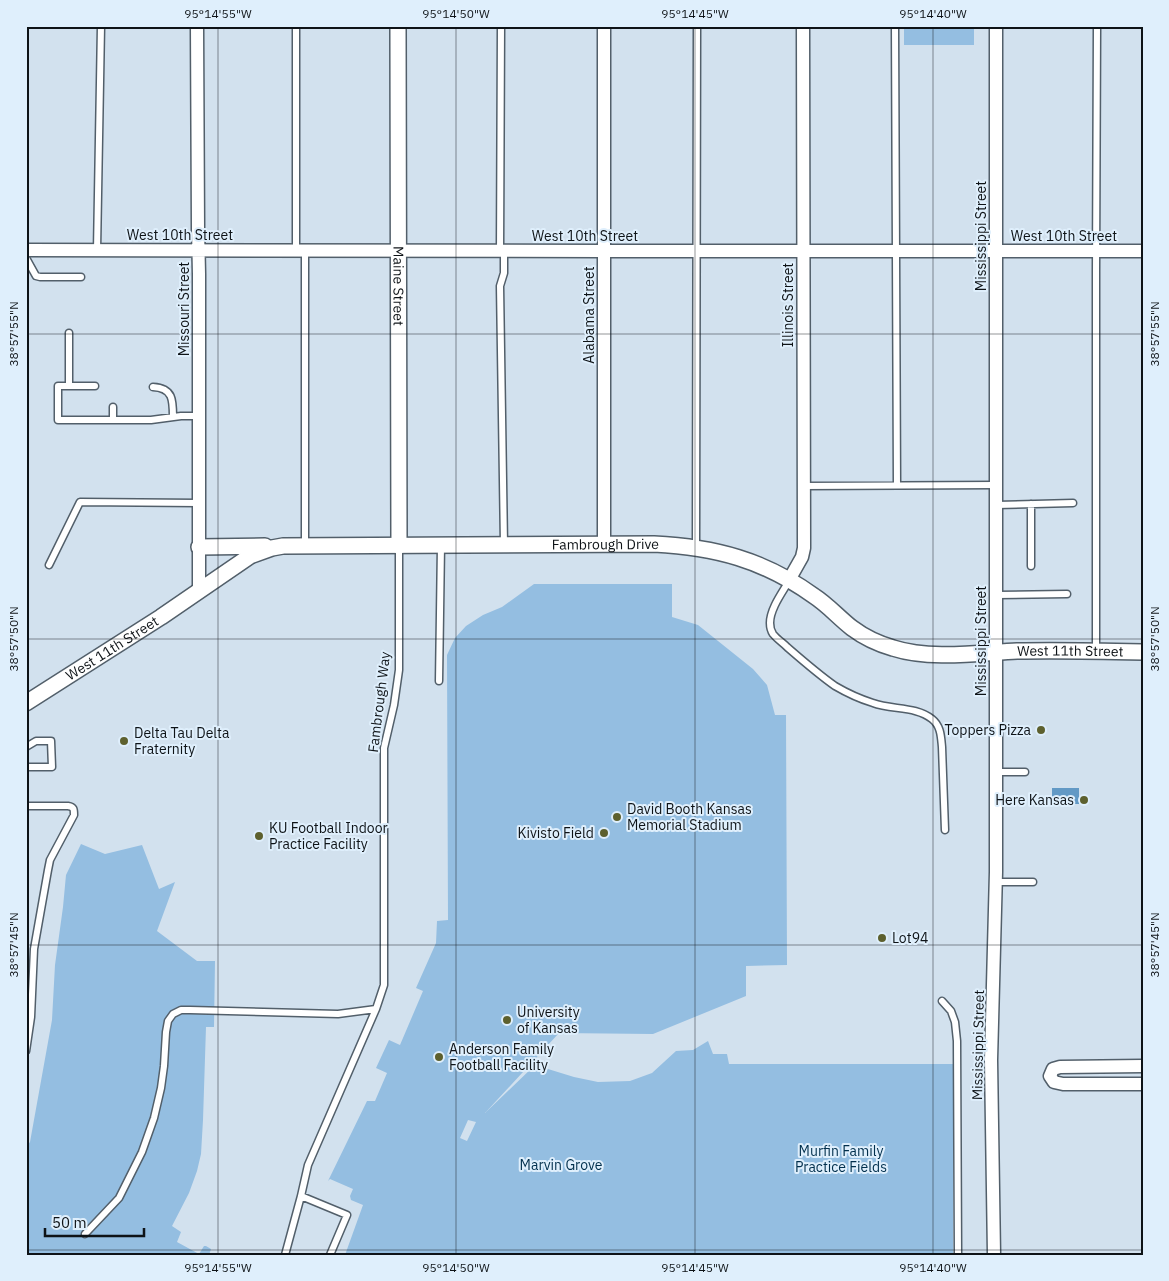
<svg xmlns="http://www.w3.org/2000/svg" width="1169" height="1281" font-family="'IBM Plex Sans',sans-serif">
<rect width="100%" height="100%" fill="#d2e1ee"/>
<!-- green -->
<path fill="#94bee1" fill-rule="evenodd" d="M 904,26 L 974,26 L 974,45 L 904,45 Z
M 534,584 L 672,584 L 672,617 L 698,625 L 753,669 L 767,685 L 775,715 L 786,715 L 787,965 L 746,966 L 746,996 L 653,1034 L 559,1033 L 485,1113 L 535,1065 L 574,1077 L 598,1082 L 630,1081 L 652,1073 L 676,1051 L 693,1050 L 708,1041 L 713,1054 L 727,1054 L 729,1064 L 953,1064 L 953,1255 L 345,1255 L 363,1205 L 351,1200 L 350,1196 L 353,1189 L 330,1179 L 328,1181 L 367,1101 L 375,1101 L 387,1073 L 376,1068 L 389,1040 L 400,1045 L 423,991 L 416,988 L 436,943 L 437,921 L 448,920 L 447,655 L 455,638 L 466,626 L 483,615 L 502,607 ZM 468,1120 L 476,1122 L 467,1141 L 460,1138 Z
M 81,844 L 105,854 L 142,845 L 159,889 L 175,882 L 157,931 L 197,961 L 215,961 L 214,1027 L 206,1027 L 203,1120 L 201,1154 L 197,1171 L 189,1193 L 172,1226 L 181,1232 L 177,1242 L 199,1254 L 204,1246 L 206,1246 L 211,1249 L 209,1255 L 26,1255 L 26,1147 L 30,1142 L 52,1020 L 55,965 L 63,907 L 66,875 Z"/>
<!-- water -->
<path fill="#6299c5" d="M 1052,788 L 1079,788 L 1079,804 L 1052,804 Z"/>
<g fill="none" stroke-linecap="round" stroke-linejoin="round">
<defs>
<path id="service" d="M 296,26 L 296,251
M 895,26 L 897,485
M 97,250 L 101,26
M 305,251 L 305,546
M 500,251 L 501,26
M 504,251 L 504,273 L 500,286 L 504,545
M 26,258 L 36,276 L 40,277 L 81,277
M 69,386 L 69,333
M 95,386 L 58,386 L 58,420 L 151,420 L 181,416 L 199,416
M 153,387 C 173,388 173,400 173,417
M 113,420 L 113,407
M 803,486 L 996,485
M 1031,504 L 1031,566
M 996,505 L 1073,503
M 696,547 L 697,26
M 49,565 L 80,502 L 199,503
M 789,581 C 782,593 770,609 770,623 C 770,626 771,631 773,634 C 777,639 783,643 787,647 C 802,660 818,674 835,686 C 847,693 860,699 873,703 C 892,710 916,706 932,719 C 941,726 941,737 942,747 L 945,830
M 996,595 L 1067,594
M 1096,650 L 1096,272 L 1097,26
M 439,681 L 441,545
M 26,747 L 36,741 L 51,741 L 52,767 L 26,767
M 996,772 L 1025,772
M 26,806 L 68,806 C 74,807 74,809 74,815 L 50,860 L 48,870 L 34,949 L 31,1017 L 26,1051
M 996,882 L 1033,882
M 942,1001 L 951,1011 L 955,1022 L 957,1041 L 958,1255
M 301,1196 L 347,1215 L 330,1255
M 85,1234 L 119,1198 L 142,1152 L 154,1118 L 161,1088 L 164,1066 L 166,1032 L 168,1021 L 173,1014 L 181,1010 L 190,1010 L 338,1014 L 376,1009
M 285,1255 L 301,1196 L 308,1165 L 376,1009 L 384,985 L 384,748 L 394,705 L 399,670 L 399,547"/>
<path id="minor" d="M 197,26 L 198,229 L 199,274 L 199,592
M 26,250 L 604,251 L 1143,251
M 604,544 L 604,26
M 789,580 L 802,557 L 804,548 L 803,26
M 1143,1066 L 1060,1067 L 1053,1069 L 1050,1076 L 1054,1082 L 1063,1084 L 1143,1084
M 994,1255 L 991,1060 L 996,872 L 996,26"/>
<g id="tertiary">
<path id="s1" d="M 398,26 L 399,546"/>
<path d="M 199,547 L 265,546"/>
<path id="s2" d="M 26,703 L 161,617 L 250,556 L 272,548 L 283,546 L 654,544 C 715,547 764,560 814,596 C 828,605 839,618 852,628 C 864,637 879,644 893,648 C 930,660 978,653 1017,651 C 1059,650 1101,651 1143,652"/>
</g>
</defs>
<!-- service casing -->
<use href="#service" stroke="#525f6a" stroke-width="9"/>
<!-- minor casing -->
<use href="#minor" stroke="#525f6a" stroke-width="15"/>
<!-- tertiary casing -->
<use href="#tertiary" stroke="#525f6a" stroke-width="18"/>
<!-- service -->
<use href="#service" stroke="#fff" stroke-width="6"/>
<!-- minor -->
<use href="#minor" stroke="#fff" stroke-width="12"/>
<!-- tertiary -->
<use href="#tertiary" stroke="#fff" stroke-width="15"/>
</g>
<!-- ticks -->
<path fill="none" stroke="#0e1317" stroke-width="1" stroke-opacity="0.45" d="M 218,26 L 218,1255M 456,26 L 456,1255M 695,26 L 695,1255M 933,26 L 933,1255M 26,28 L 1143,28M 26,334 L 1143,334M 26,639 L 1143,639M 26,945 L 1143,945M 26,1250 L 1143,1250"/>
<!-- markers -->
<g fill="#5d602e" stroke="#dfeffc" stroke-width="2">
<circle cx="1041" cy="730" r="5"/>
<circle cx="124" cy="741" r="5"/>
<circle cx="1084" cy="800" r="5"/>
<circle cx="617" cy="817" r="5"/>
<circle cx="604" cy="833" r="5"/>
<circle cx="259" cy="836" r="5"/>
<circle cx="882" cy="938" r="5"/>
<circle cx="507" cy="1020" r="5"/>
<circle cx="439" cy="1057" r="5"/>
</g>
<g text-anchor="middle" stroke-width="4" stroke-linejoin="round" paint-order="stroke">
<!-- street labels -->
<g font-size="14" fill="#0e1317" stroke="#dfeffc">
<text x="180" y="240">West 10th Street</text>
<text x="585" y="241">West 10th Street</text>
<text transform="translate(981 236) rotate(-90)" y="5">Mississippi Street</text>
<text x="1064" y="241">West 10th Street</text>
<text dy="5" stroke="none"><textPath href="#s1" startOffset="260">Maine Street</textPath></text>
<text transform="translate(788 305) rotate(-90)" y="5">Illinois Street</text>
<text transform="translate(184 309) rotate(-90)" y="5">Missouri Street</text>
<text transform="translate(589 315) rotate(-90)" y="5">Alabama Street</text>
<text dy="5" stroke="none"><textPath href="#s2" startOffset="625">Fambrough Drive</textPath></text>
<text transform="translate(981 641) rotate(-90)" y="5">Mississippi Street</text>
<text dy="5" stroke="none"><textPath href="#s2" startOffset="102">West 11th Street</textPath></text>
<text dy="5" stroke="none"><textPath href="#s2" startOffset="1118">West 11th Street</textPath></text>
<text transform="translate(379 702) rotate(-83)" y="5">Fambrough Way</text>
<text transform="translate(978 1045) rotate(-89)" y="5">Mississippi Street</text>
</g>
<!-- poi labels -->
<g font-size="14" fill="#0e1317" stroke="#dfeffc" text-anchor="start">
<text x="1031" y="735" text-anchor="end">Toppers Pizza</text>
<text x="134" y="738">Delta Tau Delta<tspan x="134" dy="16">Fraternity</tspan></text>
<text x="1074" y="805" text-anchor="end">Here Kansas</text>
<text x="627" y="814">David Booth Kansas<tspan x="627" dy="16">Memorial Stadium</tspan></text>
<text x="269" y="833">KU Football Indoor<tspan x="269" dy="16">Practice Facility</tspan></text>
<text x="594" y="838" text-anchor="end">Kivisto Field</text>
<text x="892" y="943">Lot94</text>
<text x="517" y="1017">University<tspan x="517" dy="16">of Kansas</tspan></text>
<text x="449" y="1054">Anderson Family<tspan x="449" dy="16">Football Facility</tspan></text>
</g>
<!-- park labels -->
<g font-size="14" fill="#012f4c" stroke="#dfeffc">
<text x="841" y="1156">Murfin Family<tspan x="841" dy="16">Practice Fields</tspan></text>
<text x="561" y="1170">Marvin Grove</text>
</g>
</g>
<!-- border -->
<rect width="1169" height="1281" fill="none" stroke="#dfeffc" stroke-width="55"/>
<!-- scale -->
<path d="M45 1228v8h99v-8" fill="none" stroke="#0e1317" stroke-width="2.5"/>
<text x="52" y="1228" font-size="15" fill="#0e1317" stroke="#dfeffc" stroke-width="4" paint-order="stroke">50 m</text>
<rect x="28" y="28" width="1114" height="1226" fill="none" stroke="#0e1317" stroke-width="2"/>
<g font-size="12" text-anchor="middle" fill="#0e1317">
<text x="218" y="18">95°14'55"W</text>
<text x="456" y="18">95°14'50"W</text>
<text x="695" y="18">95°14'45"W</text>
<text x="933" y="18">95°14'40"W</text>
<text transform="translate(14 334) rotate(-90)" y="4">38°57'55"N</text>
<text transform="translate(1155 334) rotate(-90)" y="4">38°57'55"N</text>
<text transform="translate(14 639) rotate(-90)" y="4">38°57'50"N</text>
<text transform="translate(1155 639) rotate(-90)" y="4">38°57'50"N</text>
<text transform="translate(14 945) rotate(-90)" y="4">38°57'45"N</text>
<text transform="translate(1155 945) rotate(-90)" y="4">38°57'45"N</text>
<text x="218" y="1272">95°14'55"W</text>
<text x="456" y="1272">95°14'50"W</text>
<text x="695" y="1272">95°14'45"W</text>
<text x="933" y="1272">95°14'40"W</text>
</g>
</svg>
